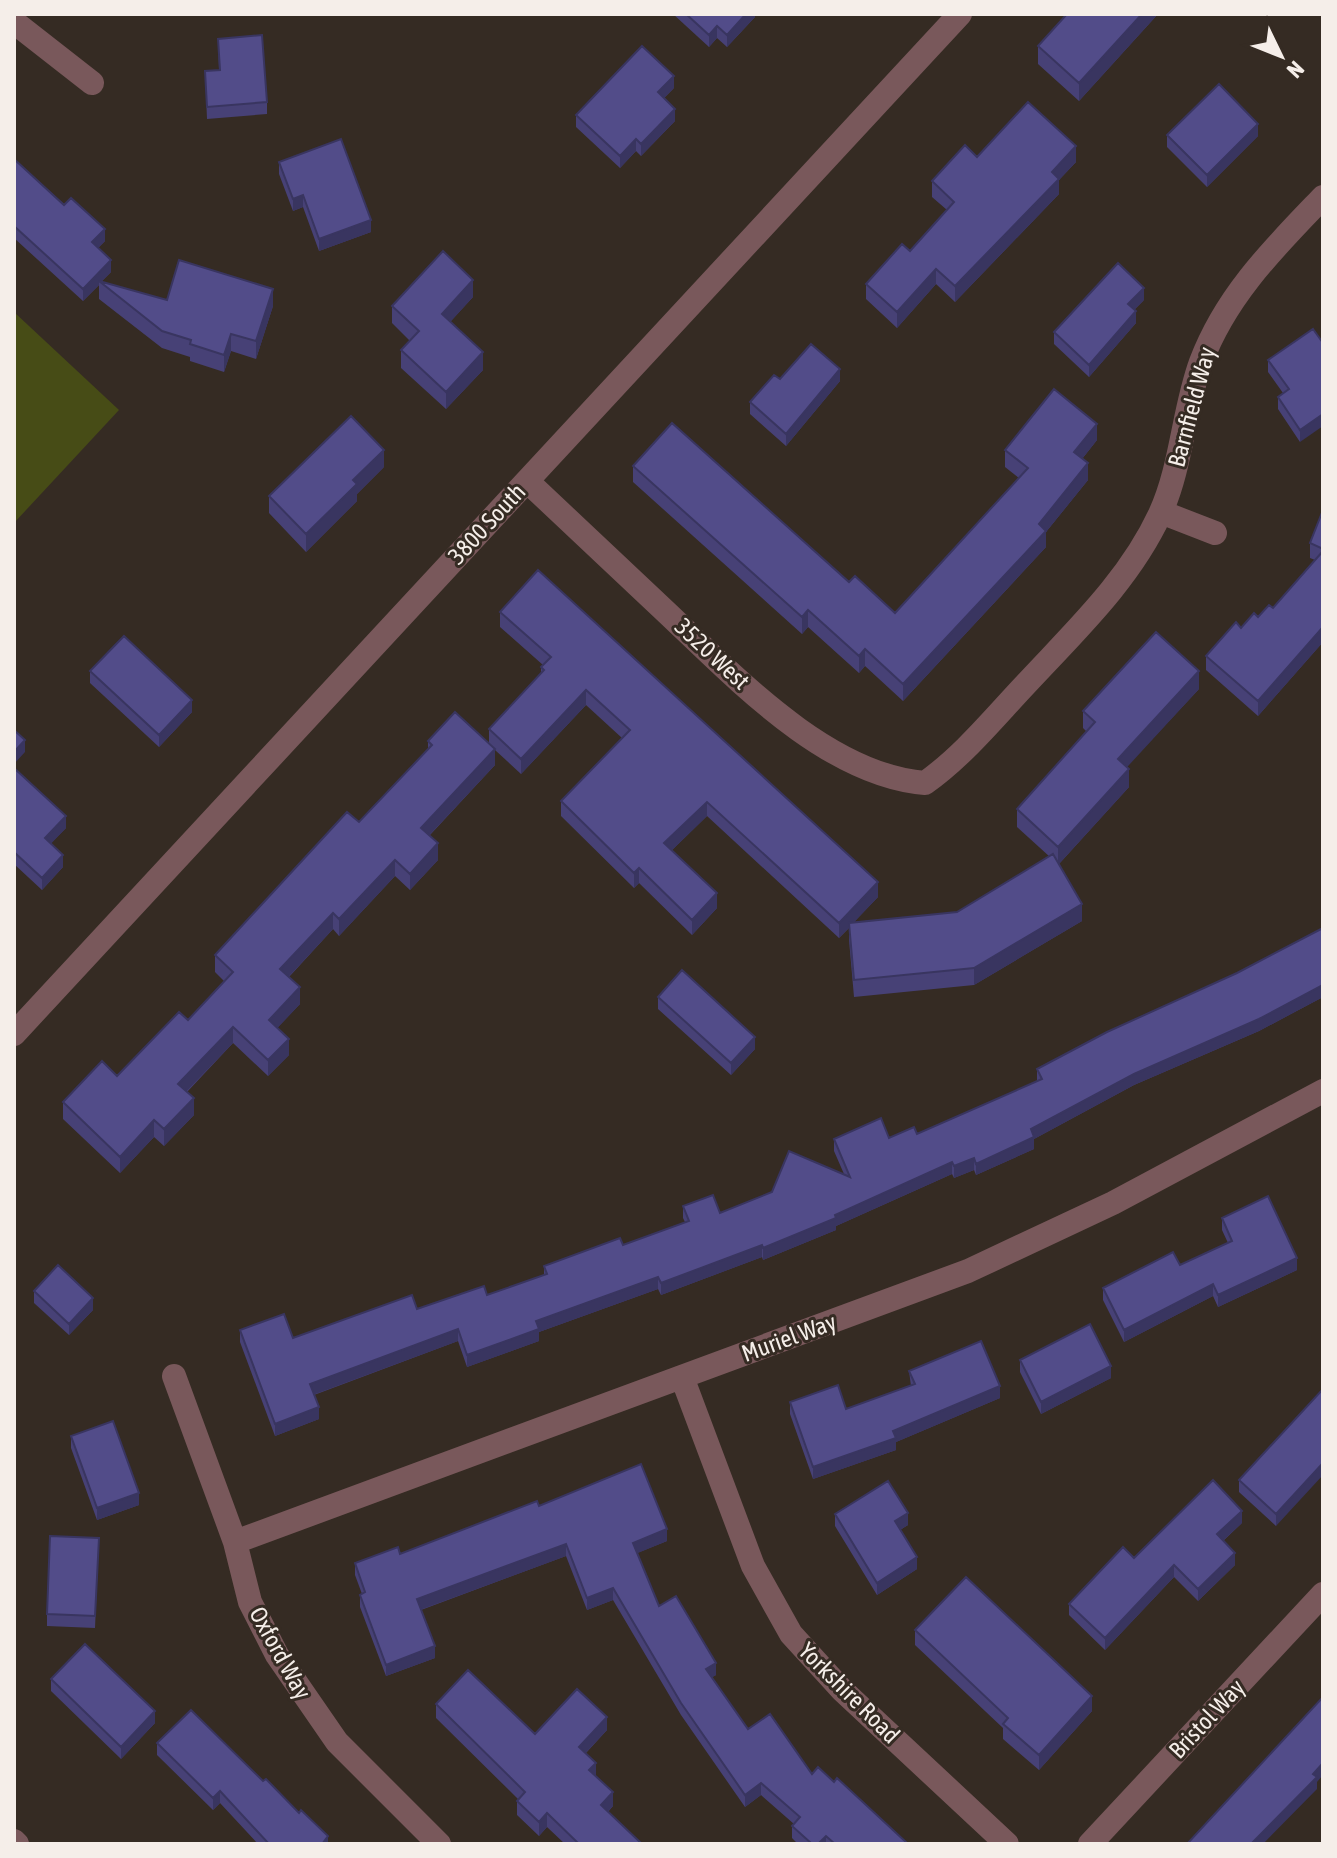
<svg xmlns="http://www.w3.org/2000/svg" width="1337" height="1858" font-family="'Asap Condensed',sans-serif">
<rect width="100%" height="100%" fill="#352b23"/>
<!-- green -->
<path fill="#474c16" d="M 14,312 L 119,410 L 14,523 Z"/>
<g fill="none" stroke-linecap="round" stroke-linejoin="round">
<!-- street -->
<path stroke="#79585b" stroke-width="24" d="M 14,22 L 92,83
M 527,481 C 573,524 619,568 665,611 C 734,676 826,775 925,783 C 963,756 993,719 1025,685 C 1074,632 1129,581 1160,514 C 1182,466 1183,411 1201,362 C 1226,295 1275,247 1323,197
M 1161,512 L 1215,533
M 14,1034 L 960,14
M 174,1376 L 235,1542 L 250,1602 L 277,1655 L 337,1742 L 439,1844
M 682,1377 L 753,1566 L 791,1634 L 842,1690 L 1007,1844
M 235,1542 L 968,1271 L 1113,1203 L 1323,1091
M 14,1841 L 17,1844
M 1090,1844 L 1323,1594"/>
</g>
<!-- wall -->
<path fill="#474176" d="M 673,14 L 755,14 L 755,17 L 727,47 L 717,38 L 709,47 Z
M 1067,14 L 1158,14 L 1079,101 L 1038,64 L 1038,46 Z
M 218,39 L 267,102 L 267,114 L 207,119 L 205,71 L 219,70 Z
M 674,88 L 664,98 L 675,121 L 641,156 L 636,151 L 620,168 L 576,127 L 576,115 Z
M 1167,135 L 1258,136 L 1207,187 L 1167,147 Z
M 977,157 L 1076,162 L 1059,180 L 1059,194 L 955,302 L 936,284 L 897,328 L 866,299 L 866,284 L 910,251 L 947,210 L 932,197 L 932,181 Z
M 14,159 L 105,241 L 98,248 L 111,272 L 101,282 L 167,300 L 273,306 L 256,359 L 231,351 L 224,372 L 190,361 L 190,357 L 162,348 L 99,299 L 99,285 L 83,301 L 14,238 Z
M 279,162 L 371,232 L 319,251 L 303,207 L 293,211 L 279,174 Z
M 473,297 L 450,322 L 483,370 L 446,409 L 401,368 L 401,350 L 410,341 L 392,323 L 392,306 Z
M 1144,300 L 1134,310 L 1136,323 L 1089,377 L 1054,344 L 1054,332 Z
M 1313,329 L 1300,442 L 1278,409 L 1278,397 L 1283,393 L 1268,372 L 1268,360 Z
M 780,379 L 840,381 L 786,446 L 750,414 L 750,402 Z
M 1097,440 L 1082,459 L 1088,480 L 1046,532 L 1046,547 L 903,701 L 865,666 L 859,673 L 808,627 L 802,634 L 633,482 L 633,466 L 849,582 L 895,613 L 1019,478 L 1005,467 L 1005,450 Z
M 384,467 L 357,494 L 357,501 L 306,552 L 269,513 L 269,496 Z
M 1323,510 L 1323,642 L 1258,716 L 1206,670 L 1206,656 L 1241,628 L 1273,608 L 1315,560 L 1310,558 L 1310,543 Z
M 500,612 L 878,897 L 854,922 L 957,912 L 1050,857 L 1017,827 L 1017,809 L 1087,732 L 1083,728 L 1083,711 L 1199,689 L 1126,767 L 1129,787 L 1059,864 L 1082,921 L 974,985 L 854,997 L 849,940 L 849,928 L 839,938 L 707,816 L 672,850 L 717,908 L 692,935 L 639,883 L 634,888 L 561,816 L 561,801 L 622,738 L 586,705 L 521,774 L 495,750 L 495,765 L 430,835 L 438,860 L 410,890 L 395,876 L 339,936 L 333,929 L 289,977 L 300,1004 L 277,1028 L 289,1055 L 268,1076 L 233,1043 L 187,1092 L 194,1115 L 164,1146 L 154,1137 L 120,1173 L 63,1119 L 63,1102 L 117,1076 L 188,1020 L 224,981 L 215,972 L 215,955 L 359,822 L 428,749 L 428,741 L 489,743 L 489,729 L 541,673 L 541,667 L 543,665 L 500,627 Z
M 90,671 L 192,712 L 159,747 L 90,683 Z
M 14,768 L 66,828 L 51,843 L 63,867 L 42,890 L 14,864 Z
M 1323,928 L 1323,997 L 1259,1031 L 1134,1085 L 1034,1139 L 1034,1149 L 976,1175 L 974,1170 L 954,1178 L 952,1174 L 836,1226 L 836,1230 L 763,1260 L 762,1257 L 661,1295 L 658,1289 L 539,1332 L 539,1341 L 467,1367 L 458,1341 L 314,1395 L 319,1419 L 275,1436 L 240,1342 L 240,1330 L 293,1338 L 417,1309 L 487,1295 L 544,1275 L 544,1266 L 623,1245 L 685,1222 L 683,1218 L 683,1206 L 720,1213 L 844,1174 L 834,1151 L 834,1139 L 889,1138 L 917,1134 L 1037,1082 L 1037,1069 L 1237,973 Z
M 658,997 L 755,1049 L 731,1075 L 658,1009 Z
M 1222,1218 L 1297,1270 L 1218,1307 L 1213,1296 L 1124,1342 L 1103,1300 L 1103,1288 L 1180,1265 L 1228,1243 L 1222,1230 Z
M 34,1291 L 93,1310 L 69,1335 L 34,1303 Z
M 1020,1360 L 1111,1378 L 1041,1414 L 1020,1372 Z
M 909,1371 L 1000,1398 L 896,1442 L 896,1450 L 813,1479 L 790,1414 L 790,1402 L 846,1409 L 911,1386 Z
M 1323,1389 L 1276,1526 L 1239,1492 L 1239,1480 Z
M 71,1436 L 139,1505 L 97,1520 L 71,1448 Z
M 539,1506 L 667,1541 L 637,1553 L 659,1606 L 716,1675 L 712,1677 L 748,1729 L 908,1844 L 798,1844 L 792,1838 L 792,1826 L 794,1824 L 761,1795 L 745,1807 L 681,1715 L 613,1600 L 587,1610 L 566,1556 L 421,1610 L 435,1658 L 386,1676 L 360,1607 L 360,1595 L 362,1594 L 355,1575 L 355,1563 L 400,1554 Z
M 835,1514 L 908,1525 L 900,1530 L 917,1569 L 877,1595 L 835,1526 Z
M 1242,1523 L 1223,1541 L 1235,1565 L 1198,1601 L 1174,1577 L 1105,1650 L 1069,1615 L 1069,1604 L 1134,1558 Z
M 99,1538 L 95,1628 L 47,1626 L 47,1614 Z
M 915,1630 L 1092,1711 L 1039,1770 L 1003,1739 L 1003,1728 L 915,1645 Z
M 51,1679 L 155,1723 L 121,1759 L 51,1691 Z
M 436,1704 L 535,1734 L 607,1730 L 586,1753 L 596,1776 L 613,1806 L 608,1812 L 642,1844 L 565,1844 L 547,1827 L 539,1836 L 517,1815 L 517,1801 L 518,1799 L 436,1718 Z
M 157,1743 L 328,1844 L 258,1844 L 220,1803 L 213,1810 L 157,1755 Z"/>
<!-- shaded-wall -->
<path fill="#393560" d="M 746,14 L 755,14 L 755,17 L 727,47 L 727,35 Z
M 1142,14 L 1158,14 L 1079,101 L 1079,83 Z
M 717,26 L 717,38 L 709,47 L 709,35 Z
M 674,76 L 674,88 L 658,104 L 658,92 Z
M 675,109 L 675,121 L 641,156 L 641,144 Z
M 1258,124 L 1258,136 L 1207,187 L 1207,175 Z
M 636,139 L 636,151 L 620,168 L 620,156 Z
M 1076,146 L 1076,162 L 1059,180 L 1059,194 L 955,302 L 955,286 L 1052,172 Z
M 303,195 L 303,207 L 293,211 L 293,199 Z
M 371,220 L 371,232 L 319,251 L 319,239 Z
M 105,229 L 105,241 L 92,254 L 92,242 Z
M 111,260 L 111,272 L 100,283 L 99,281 L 99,285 L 83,301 L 83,289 Z
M 936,269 L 936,284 L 897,328 L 897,312 Z
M 473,280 L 473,297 L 442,331 L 442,314 Z
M 1144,288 L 1144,300 L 1128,316 L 1128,304 Z
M 273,289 L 273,306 L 256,359 L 256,341 Z
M 1136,311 L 1136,323 L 1089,377 L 1089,365 Z
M 231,334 L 231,351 L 224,372 L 224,355 Z
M 483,352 L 483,370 L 446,409 L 446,392 Z
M 840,369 L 840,381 L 786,446 L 786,434 Z
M 1323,414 L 1323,426 L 1300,442 L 1300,430 Z
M 1097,424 L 1097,440 L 1074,469 L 1074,452 Z
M 384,450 L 384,467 L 357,494 L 357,501 L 306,552 L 306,534 L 353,480 Z
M 1088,463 L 1088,480 L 1046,532 L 1046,547 L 903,701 L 903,684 L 1039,524 Z
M 808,610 L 808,627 L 802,634 L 802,617 Z
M 1323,627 L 1323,642 L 1258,716 L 1258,701 Z
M 865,649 L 865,666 L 859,673 L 859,656 Z
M 1199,671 L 1199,689 L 1118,777 L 1118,759 Z
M 586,690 L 586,705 L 521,774 L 521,759 Z
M 192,700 L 192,712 L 159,747 L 159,735 Z
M 25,740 L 25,752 L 14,764 L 14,752 Z
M 495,749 L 495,765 L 421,844 L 421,828 Z
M 1129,769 L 1129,787 L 1058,865 L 1058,847 Z
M 707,802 L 707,816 L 664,858 L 664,843 Z
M 66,816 L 66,828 L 45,850 L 45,838 Z
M 438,843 L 438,860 L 410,890 L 410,874 Z
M 63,855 L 63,867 L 42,890 L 42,878 Z
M 395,860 L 395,876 L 339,936 L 339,919 Z
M 639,868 L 639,883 L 634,888 L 634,873 Z
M 878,882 L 878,897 L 839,938 L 839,923 Z
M 717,893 L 717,908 L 692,935 L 692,920 Z
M 1082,904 L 1082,921 L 974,985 L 974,968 Z
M 333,913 L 333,929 L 280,986 L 280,969 Z
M 1323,985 L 1323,997 L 1259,1031 L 1134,1085 L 1034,1139 L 1034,1149 L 976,1175 L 976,1164 L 1031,1129 L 1134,1074 Z
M 300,987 L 300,1004 L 269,1037 L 269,1020 Z
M 233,1027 L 233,1043 L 178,1100 L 178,1084 Z
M 755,1037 L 755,1049 L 731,1075 L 731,1063 Z
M 289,1039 L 289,1055 L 268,1076 L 268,1060 Z
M 194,1098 L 194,1115 L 164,1146 L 164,1129 Z
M 154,1120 L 154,1137 L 120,1173 L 120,1157 Z
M 974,1158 L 974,1170 L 954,1178 L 954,1166 Z
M 952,1162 L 952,1174 L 836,1226 L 836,1230 L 763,1260 L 763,1248 L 835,1215 Z
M 762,1245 L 762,1257 L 661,1295 L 661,1283 Z
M 1297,1258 L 1297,1270 L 1218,1307 L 1218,1295 Z
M 658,1277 L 658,1289 L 539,1332 L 539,1341 L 467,1367 L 467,1355 L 536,1321 Z
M 1213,1284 L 1213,1296 L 1124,1342 L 1124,1330 Z
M 93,1298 L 93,1310 L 69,1335 L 69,1324 Z
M 458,1329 L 458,1341 L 310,1396 L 310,1384 Z
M 1111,1366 L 1111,1378 L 1041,1414 L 1041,1402 Z
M 1000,1386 L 1000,1398 L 896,1442 L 896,1450 L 813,1479 L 813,1467 L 893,1431 Z
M 319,1407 L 319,1419 L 275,1436 L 275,1424 Z
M 1323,1463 L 1323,1475 L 1276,1526 L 1276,1514 Z
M 139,1493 L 139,1505 L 97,1520 L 97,1508 Z
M 1242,1511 L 1242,1523 L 1217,1546 L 1217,1534 Z
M 908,1513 L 908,1525 L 895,1533 L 895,1521 Z
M 667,1529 L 667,1541 L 633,1555 L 633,1543 Z
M 566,1544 L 566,1556 L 417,1611 L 417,1599 Z
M 1235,1553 L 1235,1565 L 1198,1601 L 1198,1589 Z
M 917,1557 L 917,1569 L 877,1595 L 877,1583 Z
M 1174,1565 L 1174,1577 L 1105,1650 L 1105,1638 Z
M 613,1588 L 613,1600 L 587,1610 L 587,1598 Z
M 435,1646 L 435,1658 L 386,1676 L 386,1665 Z
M 716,1663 L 716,1675 L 706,1681 L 706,1669 Z
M 1092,1696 L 1092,1711 L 1039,1770 L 1039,1755 Z
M 155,1711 L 155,1723 L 121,1759 L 121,1747 Z
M 607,1717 L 607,1730 L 579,1760 L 579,1747 Z
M 596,1763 L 596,1776 L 589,1770 Z
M 1323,1763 L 1323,1775 L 1317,1782 L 1317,1789 L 1263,1844 L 1251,1844 Z
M 761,1783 L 761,1795 L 745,1807 L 745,1795 Z
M 220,1791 L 220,1803 L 213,1810 L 213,1798 Z
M 613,1792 L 613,1806 L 601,1819 L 601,1805 Z
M 547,1813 L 547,1827 L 539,1836 L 539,1822 Z
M 328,1836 L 328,1844 L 321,1844 Z
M 826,1836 L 826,1844 L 818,1844 Z"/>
<!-- building -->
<path fill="#524c89" stroke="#393560" stroke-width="2" d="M 686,14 L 746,14 L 727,35 L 717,26 L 709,35 Z
M 1067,14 L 1142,14 L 1079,83 L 1038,46 Z
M 262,35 L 267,102 L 207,107 L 205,71 L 220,70 L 218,39 Z
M 642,46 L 674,76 L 658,92 L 675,109 L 641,144 L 636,139 L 620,156 L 576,115 Z
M 1219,84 L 1258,124 L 1207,175 L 1167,135 Z
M 1028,102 L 1076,146 L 1052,172 L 1059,179 L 955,286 L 936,269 L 897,312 L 866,284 L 902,244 L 910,251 L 954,202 L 932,181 L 965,145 L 977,157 Z
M 341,139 L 371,220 L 319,239 L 303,195 L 293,199 L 279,162 Z
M 14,159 L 64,205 L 71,198 L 105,229 L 92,242 L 111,260 L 83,289 L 14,226 Z
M 443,251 L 473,280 L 442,314 L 483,352 L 446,392 L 401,350 L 419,331 L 392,306 Z
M 179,260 L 273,289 L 256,341 L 231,334 L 224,355 L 190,344 L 191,340 L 162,331 L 99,281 L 167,300 Z
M 1118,263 L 1144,288 L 1128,304 L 1136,311 L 1089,365 L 1054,332 Z
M 1313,329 L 1323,343 L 1323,414 L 1300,430 L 1278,397 L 1289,389 L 1268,360 Z
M 811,344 L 840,369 L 786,434 L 750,402 L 774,375 L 780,379 Z
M 1054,389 L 1097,424 L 1074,452 L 1088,463 L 1039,524 L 1046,531 L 903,684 L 865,649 L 859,656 L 808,610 L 802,617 L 633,466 L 672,423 L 849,582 L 855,576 L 895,613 L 1028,468 L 1005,450 Z
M 351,416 L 384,450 L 353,480 L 357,484 L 306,534 L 269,496 Z
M 1323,510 L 1323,549 L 1310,543 Z
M 1323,551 L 1323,627 L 1258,701 L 1206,656 L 1236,622 L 1241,628 L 1254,613 L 1258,617 L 1269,605 L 1273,608 Z
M 538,570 L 878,882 L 839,923 L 707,802 L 664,843 L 717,893 L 692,920 L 639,868 L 634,873 L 561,801 L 630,730 L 586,690 L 521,759 L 489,729 L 544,670 L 541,667 L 551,657 L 500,612 Z
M 1156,632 L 1199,671 L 1118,759 L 1129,769 L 1058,847 L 1017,809 L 1095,722 L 1083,711 Z
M 124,636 L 192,700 L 159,735 L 90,671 Z
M 455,712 L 495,749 L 421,828 L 438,843 L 410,874 L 395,860 L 339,919 L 333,913 L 280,969 L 300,987 L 269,1020 L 289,1039 L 268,1060 L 233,1027 L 178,1084 L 194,1098 L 164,1129 L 154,1120 L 120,1157 L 63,1102 L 102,1061 L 117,1076 L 179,1012 L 188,1020 L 233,972 L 215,955 L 347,812 L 359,822 L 432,745 L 428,741 Z
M 14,730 L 25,740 L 14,752 Z
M 14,768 L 66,816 L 45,838 L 63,855 L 42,878 L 14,852 Z
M 1053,854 L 1082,904 L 974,968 L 854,980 L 849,923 L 957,912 Z
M 1323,928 L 1323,985 L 1259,1019 L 1134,1074 L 1031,1129 L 1034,1137 L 976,1164 L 974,1158 L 954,1166 L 952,1162 L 835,1215 L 836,1218 L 763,1248 L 762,1245 L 661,1283 L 658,1277 L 536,1321 L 539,1329 L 467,1355 L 458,1329 L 310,1384 L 319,1407 L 275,1424 L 240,1330 L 284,1314 L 293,1338 L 412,1295 L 417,1309 L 484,1286 L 487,1295 L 547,1274 L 544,1266 L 620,1238 L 623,1245 L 689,1221 L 683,1206 L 713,1195 L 720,1213 L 772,1192 L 789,1151 L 850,1177 L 834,1139 L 881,1118 L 889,1138 L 914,1127 L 917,1134 L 1042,1079 L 1037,1069 L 1107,1032 L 1237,973 Z
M 682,970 L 755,1037 L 731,1063 L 658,997 Z
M 1268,1196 L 1297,1258 L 1218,1295 L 1213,1284 L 1124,1330 L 1103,1288 L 1173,1252 L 1180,1265 L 1232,1241 L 1222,1218 Z
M 58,1265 L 93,1298 L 69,1324 L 34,1291 Z
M 1090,1324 L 1111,1366 L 1041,1402 L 1020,1360 Z
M 981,1341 L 1000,1386 L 893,1431 L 896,1438 L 813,1467 L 790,1402 L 838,1385 L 846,1409 L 915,1384 L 909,1371 Z
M 1323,1389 L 1323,1463 L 1276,1514 L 1239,1480 Z
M 113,1421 L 139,1493 L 97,1508 L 71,1436 Z
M 641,1464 L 667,1529 L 633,1543 L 659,1606 L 676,1596 L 716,1663 L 706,1669 L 748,1729 L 770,1714 L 812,1774 L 818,1767 L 834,1782 L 837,1778 L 908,1844 L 835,1844 L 826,1836 L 818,1844 L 812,1844 L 792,1826 L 800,1817 L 761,1783 L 745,1795 L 681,1703 L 613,1588 L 587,1598 L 566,1544 L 417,1599 L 435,1646 L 386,1665 L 360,1595 L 365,1592 L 355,1563 L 398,1547 L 400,1554 L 537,1501 L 539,1506 Z
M 1213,1480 L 1242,1511 L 1217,1534 L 1235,1553 L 1198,1589 L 1174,1565 L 1105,1638 L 1069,1604 L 1123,1547 L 1134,1558 Z
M 888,1481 L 908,1513 L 895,1521 L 917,1557 L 877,1583 L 835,1514 Z
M 50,1536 L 99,1538 L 95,1616 L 47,1614 Z
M 966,1577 L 1092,1696 L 1039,1755 L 1003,1724 L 1008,1718 L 915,1630 Z
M 85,1644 L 155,1711 L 121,1747 L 51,1679 Z
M 468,1670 L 535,1734 L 577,1689 L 607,1717 L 579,1747 L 596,1763 L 589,1770 L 613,1792 L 601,1805 L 642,1844 L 579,1844 L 547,1813 L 539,1822 L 517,1801 L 525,1792 L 436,1704 Z
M 1323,1697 L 1323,1763 L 1313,1774 L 1317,1777 L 1251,1844 L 1187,1844 Z
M 191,1710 L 263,1781 L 266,1779 L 299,1813 L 301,1810 L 328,1836 L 322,1844 L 269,1844 L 220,1791 L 213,1798 L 157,1743 Z"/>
<g text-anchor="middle" stroke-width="6" stroke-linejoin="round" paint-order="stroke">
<!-- street labels -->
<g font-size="24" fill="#f5eee9" stroke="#352b23">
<text transform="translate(1192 407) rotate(-75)" y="8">Barnfield Way</text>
<text transform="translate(487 524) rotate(-47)" y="8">3800 South</text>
<text transform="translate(712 654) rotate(43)" y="8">3520 West</text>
<text transform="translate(789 1338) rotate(-20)" y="8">Muriel Way</text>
<text transform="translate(280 1653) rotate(61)" y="8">Oxford Way</text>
<text transform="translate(849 1693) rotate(45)" y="8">Yorkshire Road</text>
<text transform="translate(1207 1719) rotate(-47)" y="8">Bristol Way</text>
</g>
</g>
<!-- border -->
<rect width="1337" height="1858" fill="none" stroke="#f5eee9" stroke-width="32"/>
<!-- north arrow -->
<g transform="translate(1281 56) rotate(133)" stroke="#352b23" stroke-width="6" paint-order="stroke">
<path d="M0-6L14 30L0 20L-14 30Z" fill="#f5eee9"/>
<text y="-12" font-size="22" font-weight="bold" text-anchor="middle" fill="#f5eee9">N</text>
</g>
</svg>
